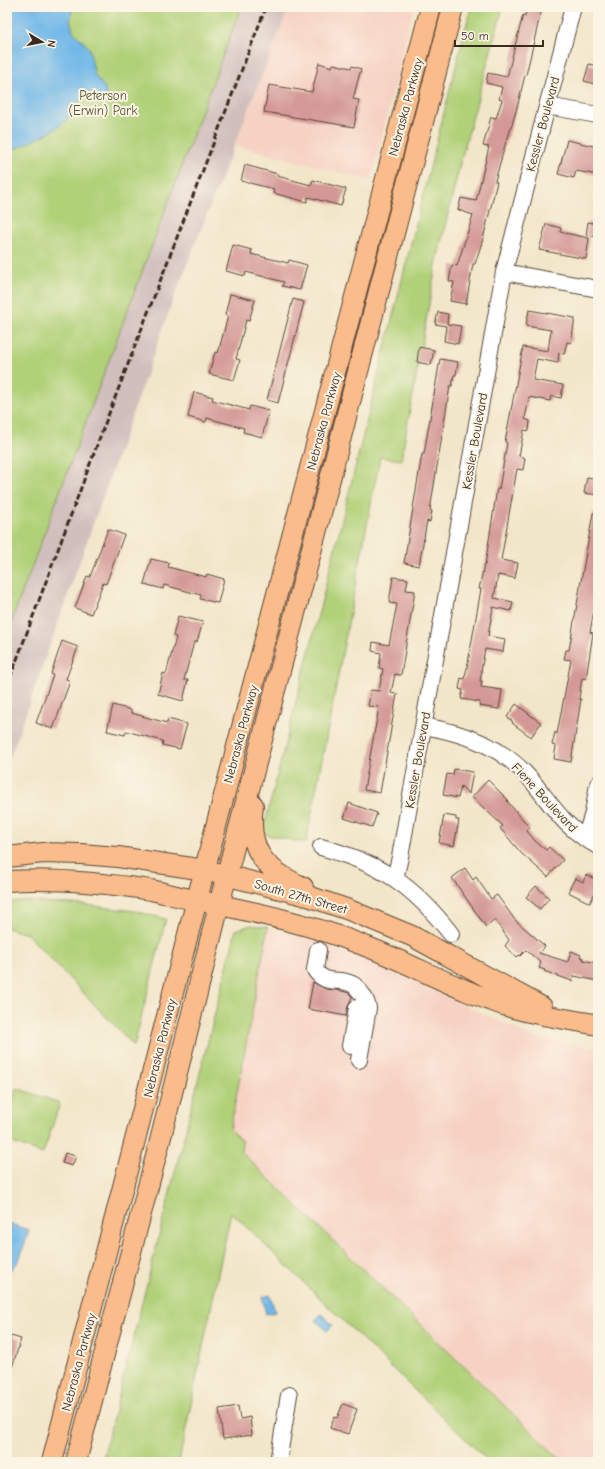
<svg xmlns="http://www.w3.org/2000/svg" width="605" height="1469" font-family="'Comic Neue',sans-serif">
<rect width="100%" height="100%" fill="#fcf5e5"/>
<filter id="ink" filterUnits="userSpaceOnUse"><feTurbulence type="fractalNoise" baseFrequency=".025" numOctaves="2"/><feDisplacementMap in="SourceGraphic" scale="8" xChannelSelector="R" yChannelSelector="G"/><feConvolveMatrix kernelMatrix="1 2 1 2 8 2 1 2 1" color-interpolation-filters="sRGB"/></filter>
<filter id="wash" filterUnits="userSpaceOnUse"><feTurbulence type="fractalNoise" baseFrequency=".012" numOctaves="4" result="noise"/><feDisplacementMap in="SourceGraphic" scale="16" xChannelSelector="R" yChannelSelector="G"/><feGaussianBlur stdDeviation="0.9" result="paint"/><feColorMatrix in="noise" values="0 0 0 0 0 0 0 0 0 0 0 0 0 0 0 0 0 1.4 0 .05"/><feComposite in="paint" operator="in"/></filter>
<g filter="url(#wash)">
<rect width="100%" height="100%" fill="#f2e6c9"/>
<!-- built -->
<path fill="#f6d2c4" d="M 289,7 L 414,7 L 371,181 L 234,145 Z
M 268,927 L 285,931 L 357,955 L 533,1037 L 598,1048 L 598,1462 L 563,1462 L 241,1152 L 242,1141 L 230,1130 Z"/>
<!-- industrial -->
<path fill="#d1bfbe" d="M 241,7 L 289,7 L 173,300 L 7,766 L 7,633 Z"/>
<!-- green -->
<path fill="#b1d179" stroke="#767e4c" d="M 7,7 L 241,7 L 7,633 Z
M 471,7 L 503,7 L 461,160 L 437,260 L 401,460 L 380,457 L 306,843 L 262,834 C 334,559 400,282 471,7 Z
M 25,901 L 85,905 L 135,911 L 166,919 L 134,1046 L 27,934 L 7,928 L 7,902 Z
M 251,925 L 268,927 L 230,1130 L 242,1141 L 241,1152 L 563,1462 L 489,1462 L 231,1212 L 179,1462 L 102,1462 L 236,930 Z
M 16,1088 L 60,1103 L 43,1154 L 7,1141 L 7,1116 Z"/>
<!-- water -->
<path fill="#71b8e8" stroke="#567183" d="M 7,7 L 73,7 L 70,20 L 73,31 L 89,48 L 95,76 L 105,88 L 107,100 L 86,92 C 78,99 78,106 72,113 C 59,132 30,142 10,151 L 7,154 Z
M 7,1223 L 29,1230 L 19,1261 L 7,1274 Z
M 270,1295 L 275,1312 L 266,1314 L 262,1297 Z
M 321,1314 L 333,1325 L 327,1331 L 315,1320 Z"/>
<g id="blocks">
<!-- building -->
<path fill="#d49996" d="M 527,7 L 542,7 L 526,75 L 525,75 L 518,104 L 508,138 L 507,138 L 495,181 L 497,182 L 483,239 L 475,264 L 473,264 L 466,304 L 450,301 L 454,282 L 449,281 L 452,265 L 457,266 L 473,215 L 458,210 L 461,198 L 476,201 L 489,147 L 483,146 L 491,117 L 496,118 L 502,100 L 499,99 L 502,87 L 486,83 L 488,73 L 507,77 L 523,15 L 525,16 Z
M 319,63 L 332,67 L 333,64 L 351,68 L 352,66 L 361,69 L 353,99 L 359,100 L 354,127 L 264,112 L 269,85 L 312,92 Z
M 589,64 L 598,66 L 598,85 L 584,81 Z
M 567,140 L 598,147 L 598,175 L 576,171 L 574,178 L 558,174 Z
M 245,165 L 278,174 L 277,176 L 311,185 L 313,180 L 346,189 L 341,206 L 308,197 L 307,202 L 273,193 L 274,189 L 241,181 Z
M 588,222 L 598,224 L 598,237 L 586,235 Z
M 546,224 L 561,228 L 560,232 L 589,238 L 586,259 L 539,250 Z
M 233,245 L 252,250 L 251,254 L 288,263 L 289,260 L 307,265 L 300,290 L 282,286 L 284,282 L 246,272 L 245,276 L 226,271 Z
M 230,294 L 255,300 L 249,321 L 246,320 L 236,359 L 240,360 L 234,380 L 209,374 L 215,352 L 218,353 L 228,316 L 225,315 Z
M 293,299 L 304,302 L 278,403 L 267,400 Z
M 529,310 L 575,318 L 571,343 L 567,342 L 564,354 L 559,353 L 558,363 L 537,359 L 533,380 L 563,385 L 561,398 L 551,396 L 550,401 L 529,397 L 525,419 L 530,421 L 529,431 L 524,430 L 519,456 L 525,458 L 523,470 L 517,469 L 501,560 L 518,563 L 515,578 L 498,575 L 494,598 L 513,602 L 511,611 L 493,607 L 488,636 L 505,639 L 503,652 L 485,649 L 481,671 L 482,671 L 480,681 L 482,681 L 481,687 L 502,690 L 499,709 L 479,706 L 480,702 L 461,699 L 463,690 L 459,689 L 461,678 L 464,679 L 467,668 L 481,589 L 479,589 L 484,565 L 485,565 L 497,489 L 499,489 L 507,443 L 505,442 L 523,347 L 548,351 L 551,330 L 526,326 Z
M 438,312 L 448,314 L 447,324 L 461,326 L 458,344 L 444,341 L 446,326 L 435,324 Z
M 419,347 L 434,350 L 431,365 L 417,362 Z
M 440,359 L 458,362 L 456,375 L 454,375 L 452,386 L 450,386 L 430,510 L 432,511 L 430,522 L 427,521 L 425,532 L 419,566 L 404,563 L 422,454 L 424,454 Z
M 194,392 L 213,397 L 212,400 L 249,410 L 250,406 L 269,411 L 262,437 L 243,432 L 244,428 L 207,418 L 206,422 L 188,417 Z
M 587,477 L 598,479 L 598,495 L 584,493 Z
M 593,513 L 598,514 L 598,592 L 597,600 L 598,600 L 598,610 L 594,610 L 590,632 L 593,633 L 586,679 L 582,678 L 579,699 L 581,699 L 571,762 L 554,759 L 556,746 L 552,745 L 555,732 L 557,734 L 571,660 L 564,659 L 566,650 L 569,650 Z
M 108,529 L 124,535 L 106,584 L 103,583 L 91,614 L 75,608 L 87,576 L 90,577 Z
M 151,559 L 169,563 L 168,567 L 206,577 L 207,574 L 224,579 L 218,603 L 200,599 L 201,595 L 164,585 L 163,589 L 144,584 Z
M 393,577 L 408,579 L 406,590 L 415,591 L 401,675 L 395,674 L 391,693 L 397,694 L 380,793 L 364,790 L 379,707 L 368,706 L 371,690 L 379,691 L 383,669 L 379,668 L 381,653 L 372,651 L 373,642 L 389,645 L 397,604 L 389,603 Z
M 178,616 L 203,622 L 197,642 L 194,642 L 184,680 L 188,680 L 183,701 L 158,694 L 163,673 L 166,674 L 176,637 L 173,636 Z
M 62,641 L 78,647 L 66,679 L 70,681 L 53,729 L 36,723 L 53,675 L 51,674 Z
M 516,704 L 541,723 L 531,737 L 512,723 L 513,722 L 507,717 Z
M 113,705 L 131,710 L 131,713 L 167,723 L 168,719 L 187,724 L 180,749 L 162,745 L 163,741 L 126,731 L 125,735 L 107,731 Z
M 454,769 L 473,772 L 469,794 L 461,786 L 458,798 L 443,795 L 447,774 L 453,775 Z
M 488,780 L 508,800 L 507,801 L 530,828 L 527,831 L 535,841 L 546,850 L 549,847 L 563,860 L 548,877 L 521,853 L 500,828 L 503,826 L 472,797 Z
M 349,803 L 377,813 L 372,827 L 344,818 Z
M 444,815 L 456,817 L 456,820 L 459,820 L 454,846 L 439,843 Z
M 465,868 L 473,880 L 476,877 L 491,899 L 497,895 L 515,920 L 545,946 L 539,953 L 568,962 L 571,951 L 581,955 L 580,957 L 583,958 L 583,960 L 598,963 L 598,981 L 574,976 L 572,981 L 544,971 L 545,970 L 539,968 L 541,963 L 526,950 L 520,956 L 519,955 L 517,957 L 505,946 L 509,940 L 495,920 L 486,927 L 452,878 Z
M 586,875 L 598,880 L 598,886 L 590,903 L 568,892 L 575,878 L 583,882 Z
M 536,886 L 549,898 L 540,909 L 526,897 Z
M 313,982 L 325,989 L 342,991 L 349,993 L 352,997 L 348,1006 L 346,1016 L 308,1009 Z
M 65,1153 L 76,1156 L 72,1166 L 62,1163 Z
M 11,1336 L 21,1339 L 9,1377 L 7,1376 L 7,1349 Z
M 343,1404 L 357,1409 L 348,1434 L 330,1428 L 334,1417 L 337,1418 Z
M 238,1406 L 240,1419 L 250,1417 L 252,1435 L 223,1439 L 219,1409 Z"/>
</g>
</g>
<g filter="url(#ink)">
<use href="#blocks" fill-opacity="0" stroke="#564638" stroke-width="1"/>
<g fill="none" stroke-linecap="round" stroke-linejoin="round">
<defs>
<path id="minor" d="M 547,106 L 598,115
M 504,272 L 598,289
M 424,726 C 468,734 504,747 533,782 C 556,811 565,828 598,846
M 585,839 L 593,813 L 598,784
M 321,847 C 381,864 413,885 451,934
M 395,879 L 400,857 L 504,272 L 573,7
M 318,950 L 315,970 C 326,987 340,976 354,985 C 357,987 359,991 362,994 C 365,999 367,1002 368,1008 L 359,1060
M 350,1046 L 357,1008
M 278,1462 L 289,1395"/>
<path id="major" d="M 253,805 C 247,851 264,869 303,887
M 7,857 L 43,853 L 81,854 L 118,857 L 205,870 L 308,896 L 349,910 L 412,936 L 542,1007
M 7,881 C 54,878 105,883 151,890 C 169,894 187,899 206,902 C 258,913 310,924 360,944 C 411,963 458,991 510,1007 C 539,1016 569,1019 598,1025
M 52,1462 L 210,849 L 431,7
M 76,1462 L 161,1137 L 219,905 L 453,7"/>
</defs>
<!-- minor casing -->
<use href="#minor" stroke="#564638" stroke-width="18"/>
<!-- major casing -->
<use href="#major" stroke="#564638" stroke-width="22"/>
<!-- minor -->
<use href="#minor" stroke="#fff" stroke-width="16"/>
<!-- major -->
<use href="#major" stroke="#fabc8b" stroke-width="20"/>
<!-- rail -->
<path stroke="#3b2a1e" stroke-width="3" stroke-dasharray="6 3" stroke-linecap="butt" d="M 7,686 L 106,421 L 266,7"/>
</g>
</g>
<g text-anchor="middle" stroke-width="4" stroke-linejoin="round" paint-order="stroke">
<!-- park labels -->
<g font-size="13" fill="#585435" stroke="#fcf5e5">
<text x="103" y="100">Peterson<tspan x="103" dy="15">(Erwin) Park</tspan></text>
</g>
<!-- street labels -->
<g font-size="13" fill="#3b2a1e" stroke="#fcf5e5">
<text transform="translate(405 107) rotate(-75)" y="5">Nebraska Parkway</text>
<text transform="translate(542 124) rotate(-75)" y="5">Kessler Boulevard</text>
<text transform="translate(323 421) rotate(-75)" y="5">Nebraska Parkway</text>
<text transform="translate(474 441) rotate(-80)" y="5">Kessler Boulevard</text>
<text transform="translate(240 734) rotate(-75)" y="5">Nebraska Parkway</text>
<text transform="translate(417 760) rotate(-80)" y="5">Kessler Boulevard</text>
<text transform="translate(545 797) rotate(47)" y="5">Fiene Boulevard</text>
<text transform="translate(301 896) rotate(16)" y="5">South 27th Street</text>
<text transform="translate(159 1048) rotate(-76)" y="5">Nebraska Parkway</text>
<text transform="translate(78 1362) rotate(-75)" y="5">Nebraska Parkway</text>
</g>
</g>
<!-- margin -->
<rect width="605" height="1469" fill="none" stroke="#fcf5e5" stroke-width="24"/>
<!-- north arrow -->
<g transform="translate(42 42) rotate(100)" stroke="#fcf5e5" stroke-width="3" paint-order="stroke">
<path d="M0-3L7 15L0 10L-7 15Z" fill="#3b2a1e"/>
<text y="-6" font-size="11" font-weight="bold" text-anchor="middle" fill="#3b2a1e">N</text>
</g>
<!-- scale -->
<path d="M455 40v6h88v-6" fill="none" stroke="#3b2a1e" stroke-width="2"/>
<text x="461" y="40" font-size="12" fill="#3b2a1e" stroke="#fcf5e5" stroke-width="3" paint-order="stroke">50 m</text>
</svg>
